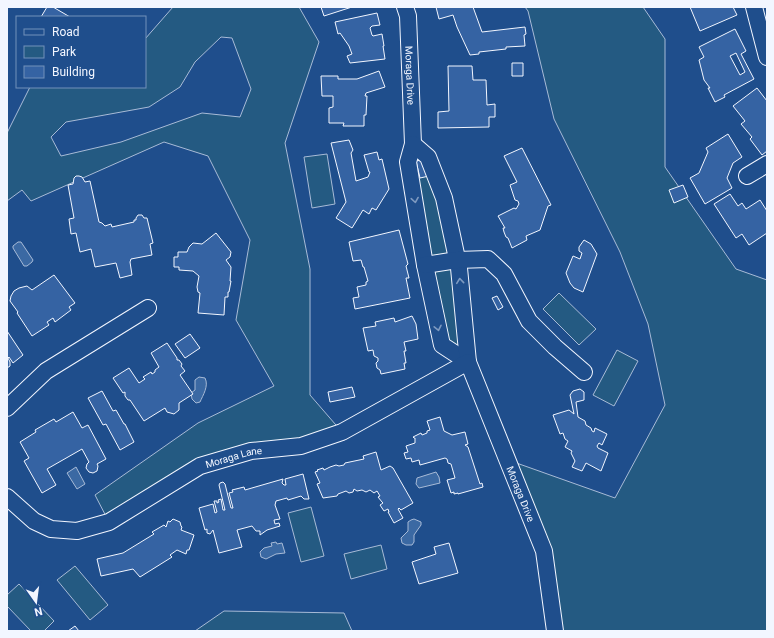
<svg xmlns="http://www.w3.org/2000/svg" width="774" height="638" font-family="Roboto,sans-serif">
<rect width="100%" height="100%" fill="#1f4e8c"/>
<!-- green -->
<path fill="#245a82" stroke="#a8bbd7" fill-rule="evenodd" d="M 173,7 L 299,7 L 319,42 L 285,143 L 310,269 L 310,395 L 342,432 L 200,466 L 109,522 L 95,495 L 198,423 L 274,386 L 236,320 L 250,240 L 208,156 L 164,142 L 31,201 L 22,190 L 7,201 L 7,133 L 30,87 L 145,87 L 145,39 ZM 221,37 L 232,38 L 251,89 L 240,117 L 202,113 L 121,142 L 61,156 L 51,137 L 66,122 L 149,107 L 180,87 L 195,62 Z
M 525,7 L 643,7 L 665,39 L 665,167 L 736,269 L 767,280 L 767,631 L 550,631 L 544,551 L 508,460 L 615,498 L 665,405 L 648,324 L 620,252 L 554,119 L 528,11 Z
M 413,144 L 444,198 L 468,362 L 442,345 Z
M 327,154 L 335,204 L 312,208 L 304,157 Z
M 559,293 L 596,329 L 579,345 L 543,309 Z
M 617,350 L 638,361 L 614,406 L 593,395 Z
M 311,507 L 324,556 L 301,562 L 288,513 Z
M 381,545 L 387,569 L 351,579 L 344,554 Z
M 75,566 L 108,605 L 90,620 L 57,580 Z
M 19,584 L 54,621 L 44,631 L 31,631 L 7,606 L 7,595 Z
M 224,611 L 344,613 L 352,631 L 195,631 Z"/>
<!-- water -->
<path fill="#3b69a3" stroke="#a8bbd7" d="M 18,242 L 21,242 L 33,260 L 32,262 L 27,266 L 24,266 L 13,248 L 13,246 Z
M 199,377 L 205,378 C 209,386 203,395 200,402 L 196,403 L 192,399 L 191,393 L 195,390 L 195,380 Z
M 76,467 L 85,484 L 77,489 L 67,473 Z
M 436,472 L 439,477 L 440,483 L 419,488 L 416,484 L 417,478 Z
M 414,519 L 421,522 L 421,525 L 414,535 L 414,542 L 412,545 L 406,545 L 402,543 L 401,538 L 408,531 L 408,522 L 411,520 Z
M 276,542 L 277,544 L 282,543 L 285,553 L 276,554 L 266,559 L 261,557 L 260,552 L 264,548 L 272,546 L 271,543 Z"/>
<!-- building -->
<path fill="#3563a3" stroke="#f2f6ff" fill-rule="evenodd" d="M 47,7 L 53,7 L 70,17 L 41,17 Z
M 321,7 L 352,7 L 324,16 Z
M 436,7 L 473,7 L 482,32 L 525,27 L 526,34 L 524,35 L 525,46 L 506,47 L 506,49 L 479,52 L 479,54 L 470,55 L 457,27 L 453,15 L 439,19 Z
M 690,7 L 733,7 L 737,15 L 700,31 Z
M 377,13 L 380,25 L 372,26 L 370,28 L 372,35 L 373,36 L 382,34 L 384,46 L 383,46 L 385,59 L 350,63 L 347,56 L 352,54 L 349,46 L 340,33 L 338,34 L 335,22 Z
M 735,29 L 746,51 L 741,54 L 754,79 L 724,95 L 725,97 L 715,102 L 708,88 L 710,88 L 704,80 L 699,60 L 704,57 L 699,47 ZM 736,53 L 745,72 L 740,75 L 730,56 Z
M 512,63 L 523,63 L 523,76 L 512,76 Z
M 448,66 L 472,66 L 473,80 L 486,80 L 487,105 L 495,104 L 495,117 L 489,117 L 489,127 L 438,128 L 438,112 L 449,111 Z
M 379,71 L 385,87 L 366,93 L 365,96 L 367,96 L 366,115 L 364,115 L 364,126 L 343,126 L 344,123 L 329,123 L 329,108 L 333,107 L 333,96 L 322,96 L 321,76 L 338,76 L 338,79 L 357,79 Z
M 757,88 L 767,101 L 767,151 L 762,155 L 750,139 L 752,137 L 741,124 L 745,121 L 733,106 Z
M 728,134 L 742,157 L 733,163 L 727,178 L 732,188 L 705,204 L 690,178 L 699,173 L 708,152 L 706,148 Z
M 349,140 L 353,150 L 351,153 L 356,181 L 368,177 L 370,172 L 369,172 L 364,155 L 377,152 L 379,160 L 382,159 L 389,189 L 376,210 L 372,208 L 369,214 L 363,210 L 352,228 L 336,218 L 346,202 L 331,143 Z
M 522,148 L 551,205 L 548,206 L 540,230 L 526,236 L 527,240 L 512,248 L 508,238 L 506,237 L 504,232 L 503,228 L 505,228 L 498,216 L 514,208 L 516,209 L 519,204 L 518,201 L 515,200 L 510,185 L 517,182 L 504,156 Z
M 425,159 L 429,176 L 420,178 L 416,161 Z
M 76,176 L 79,176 L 82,177 L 85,182 L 90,181 L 99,222 L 102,223 L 105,226 L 111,224 L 112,227 L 134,222 L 134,220 L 136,220 L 136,218 L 138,215 L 142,215 L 144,218 L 147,218 L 153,243 L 150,244 L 152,255 L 131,259 L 130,262 L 132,275 L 120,278 L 116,263 L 95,267 L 91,249 L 80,252 L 76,233 L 71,234 L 69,219 L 74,218 L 68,185 L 73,184 L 74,178 Z
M 683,185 L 688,197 L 674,203 L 669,190 Z
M 730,194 L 738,206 L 742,203 L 746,209 L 760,200 L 767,211 L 767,233 L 749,245 L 742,234 L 736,238 L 714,204 Z
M 399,230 L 408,264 L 406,266 L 409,278 L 406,278 L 410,298 L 355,309 L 353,298 L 359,297 L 357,287 L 366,285 L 366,282 L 368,281 L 364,267 L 363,267 L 361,260 L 353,261 L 349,242 Z
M 216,233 L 231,252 L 230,257 L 226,260 L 231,267 L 230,281 L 231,281 L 229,292 L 228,292 L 228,297 L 225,297 L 224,315 L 198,313 L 200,293 L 198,292 L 197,287 L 199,276 L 193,271 L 179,270 L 179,267 L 174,267 L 174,257 L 178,257 L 178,252 L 187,252 L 189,247 L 193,243 L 202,244 Z
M 584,240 L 591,244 L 597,254 L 583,292 L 574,288 L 570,283 L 566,273 L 573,256 L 580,259 L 582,253 L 579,251 L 579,247 Z
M 54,275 L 75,303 L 69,307 L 71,310 L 55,322 L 53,318 L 47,322 L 49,325 L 32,336 L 17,313 L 18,312 L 10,301 L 11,296 L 14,291 L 19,288 L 27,286 L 32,290 Z
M 497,296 L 503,307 L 498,310 L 492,298 Z
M 412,316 L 416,324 L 418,339 L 404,342 L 406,351 L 404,351 L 406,363 L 404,363 L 405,369 L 381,374 L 380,370 L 377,368 L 376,363 L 378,361 L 378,358 L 374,356 L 373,350 L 368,351 L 363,328 L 376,326 L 375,322 L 394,318 L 395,322 Z
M 7,331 L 23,355 L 13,363 L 9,357 L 8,358 L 10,362 L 10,366 L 7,368 Z
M 190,334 L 200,348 L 185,358 L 175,344 Z
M 167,343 L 177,358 L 177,360 L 179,360 L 182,364 L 181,366 L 185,371 L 180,375 L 193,394 L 179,403 L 179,410 L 174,414 L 167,412 L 165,408 L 144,421 L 130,400 L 128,400 L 125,396 L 125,392 L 123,393 L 113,378 L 129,368 L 139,383 L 145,379 L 143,377 L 151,372 L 152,374 L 155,372 L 155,370 L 159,367 L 151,353 Z
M 352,387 L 355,397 L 330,402 L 328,392 Z
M 580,389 L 584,392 L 584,400 L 576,402 L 578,417 L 585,421 L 586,425 L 591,428 L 592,431 L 594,432 L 595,428 L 607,434 L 602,445 L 599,443 L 597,446 L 598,448 L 608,453 L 601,471 L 586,463 L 582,471 L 572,467 L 575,461 L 571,453 L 572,451 L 565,447 L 568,441 L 565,439 L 563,433 L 560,434 L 553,415 L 569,410 L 574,414 L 570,395 L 573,391 Z
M 102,391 L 113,411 L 116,410 L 124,424 L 125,424 L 134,442 L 120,450 L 106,424 L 103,425 L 88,398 Z
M 73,412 L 82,428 L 88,425 L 106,459 L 97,464 L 98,466 L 97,471 L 93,473 L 89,472 L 86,468 L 87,464 L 89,462 L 82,449 L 47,469 L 56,485 L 42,493 L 24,461 L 29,458 L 20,442 L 36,432 L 35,430 L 54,419 L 56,422 Z
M 440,417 L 444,431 L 452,435 L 465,432 L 468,444 L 465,445 L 468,447 L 480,484 L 482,483 L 483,487 L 458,494 L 458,493 L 454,494 L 454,492 L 451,493 L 447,480 L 455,478 L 451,464 L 448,463 L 447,459 L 445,458 L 420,465 L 419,460 L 412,462 L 411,458 L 406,459 L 404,453 L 408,452 L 406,446 L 415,443 L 415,438 L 414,438 L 413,437 L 421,433 L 422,435 L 427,433 L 427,431 L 430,430 L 427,421 Z
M 376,452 L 381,470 L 390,466 L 393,468 L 413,503 L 401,510 L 399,508 L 398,509 L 403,518 L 394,523 L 388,512 L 389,512 L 388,509 L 384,511 L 380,505 L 383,503 L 382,502 L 378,497 L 380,496 L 377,491 L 374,493 L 370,490 L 366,492 L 362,490 L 357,491 L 354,489 L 353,492 L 349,493 L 346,491 L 338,494 L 337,496 L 323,498 L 317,484 L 320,483 L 315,472 L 318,471 L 317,470 L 323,468 L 324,470 L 330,467 L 336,465 L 339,466 L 344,465 L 345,463 L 364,459 L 363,456 Z
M 303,474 L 309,499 L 304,499 L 301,496 L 288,500 L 287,498 L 276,501 L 275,505 L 280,519 L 274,520 L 275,524 L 279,523 L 280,526 L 267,530 L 260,535 L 260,531 L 256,531 L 252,526 L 237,530 L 242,547 L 219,553 L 213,530 L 210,534 L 207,533 L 207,529 L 205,530 L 199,508 L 213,504 L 215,513 L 217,512 L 214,501 L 217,501 L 217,503 L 219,502 L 218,500 L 221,499 L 223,510 L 225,510 L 219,485 L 220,483 L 223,482 L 225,484 L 231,508 L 233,508 L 229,493 L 233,492 L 232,490 L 244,487 L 245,490 L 283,479 L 282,483 L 284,485 L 286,485 L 285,479 Z
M 173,519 L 180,522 L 181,526 L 182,527 L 181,530 L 194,535 L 189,550 L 187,550 L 186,554 L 177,550 L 170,555 L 172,557 L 140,577 L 133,569 L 101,576 L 97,559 L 123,553 L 154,534 L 152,532 L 164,525 L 166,527 L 168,521 L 170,522 Z
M 449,543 L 458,573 L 419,584 L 412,562 L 436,554 L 434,547 Z
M 75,626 L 79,631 L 68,631 Z"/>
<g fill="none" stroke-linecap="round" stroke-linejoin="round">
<defs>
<g id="minor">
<path id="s1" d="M 405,7 L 408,16 L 413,144 L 408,162 L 425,265 L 442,345 L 468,362"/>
<path d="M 754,7 L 767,57"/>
<path id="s2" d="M 413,144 L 428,157 L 444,198 L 459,268 L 468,362 L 544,551 L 555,631"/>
<path d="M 747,176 L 767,164"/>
<path d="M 425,265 L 457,260 L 488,259 L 504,274 L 529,321 L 555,347 L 584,372"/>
<path d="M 7,408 L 46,371 L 148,308"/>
<path id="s3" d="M 7,497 L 34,521 L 51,529 L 77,531 L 109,522 L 200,466 L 251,451 L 301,446 L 342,432 L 468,362"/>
</g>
</defs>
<!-- minor casing -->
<use href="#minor" stroke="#f2f6ff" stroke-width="18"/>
<!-- minor -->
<use href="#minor" stroke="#1f4e8c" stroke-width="16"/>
</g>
<!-- one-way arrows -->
<defs><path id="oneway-chevron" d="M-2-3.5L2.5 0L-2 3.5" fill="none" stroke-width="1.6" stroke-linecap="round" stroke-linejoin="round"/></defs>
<g stroke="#7e9ac0">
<use href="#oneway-chevron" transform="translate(415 200) rotate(81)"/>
<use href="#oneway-chevron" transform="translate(460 281) rotate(-96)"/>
<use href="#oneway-chevron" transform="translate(438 328) rotate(78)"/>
</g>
<g text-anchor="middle" stroke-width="3" stroke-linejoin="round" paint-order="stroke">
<!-- street labels -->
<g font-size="10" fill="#f2f6ff" stroke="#1f4e8c">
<text dy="4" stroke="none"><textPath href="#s1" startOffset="69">Moraga Drive</textPath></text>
<text dy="4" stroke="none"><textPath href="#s3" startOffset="256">Moraga Lane</textPath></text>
<text dy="4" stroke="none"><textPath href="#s2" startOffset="372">Moraga Drive</textPath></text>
</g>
</g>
<!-- border -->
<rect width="774" height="638" fill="none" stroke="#f2f6ff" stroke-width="16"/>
<!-- legend -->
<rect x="16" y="16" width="130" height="72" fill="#1f4e8c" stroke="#7391ba"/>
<rect x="24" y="29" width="20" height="6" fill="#1f4e8c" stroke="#7391ba"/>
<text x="52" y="36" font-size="12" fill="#f2f6ff">Road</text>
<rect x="24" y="46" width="20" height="12" fill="#245a82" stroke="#7391ba"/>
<text x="52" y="56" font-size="12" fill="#f2f6ff">Park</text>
<rect x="24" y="66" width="20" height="12" fill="#3563a3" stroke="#7391ba"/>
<text x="52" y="76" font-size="12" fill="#f2f6ff">Building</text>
<!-- north arrow -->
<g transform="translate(36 602) rotate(166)" stroke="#1f4e8c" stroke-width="3" paint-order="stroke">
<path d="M0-3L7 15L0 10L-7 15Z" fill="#f2f6ff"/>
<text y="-6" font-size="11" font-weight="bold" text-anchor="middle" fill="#f2f6ff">N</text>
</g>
</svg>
